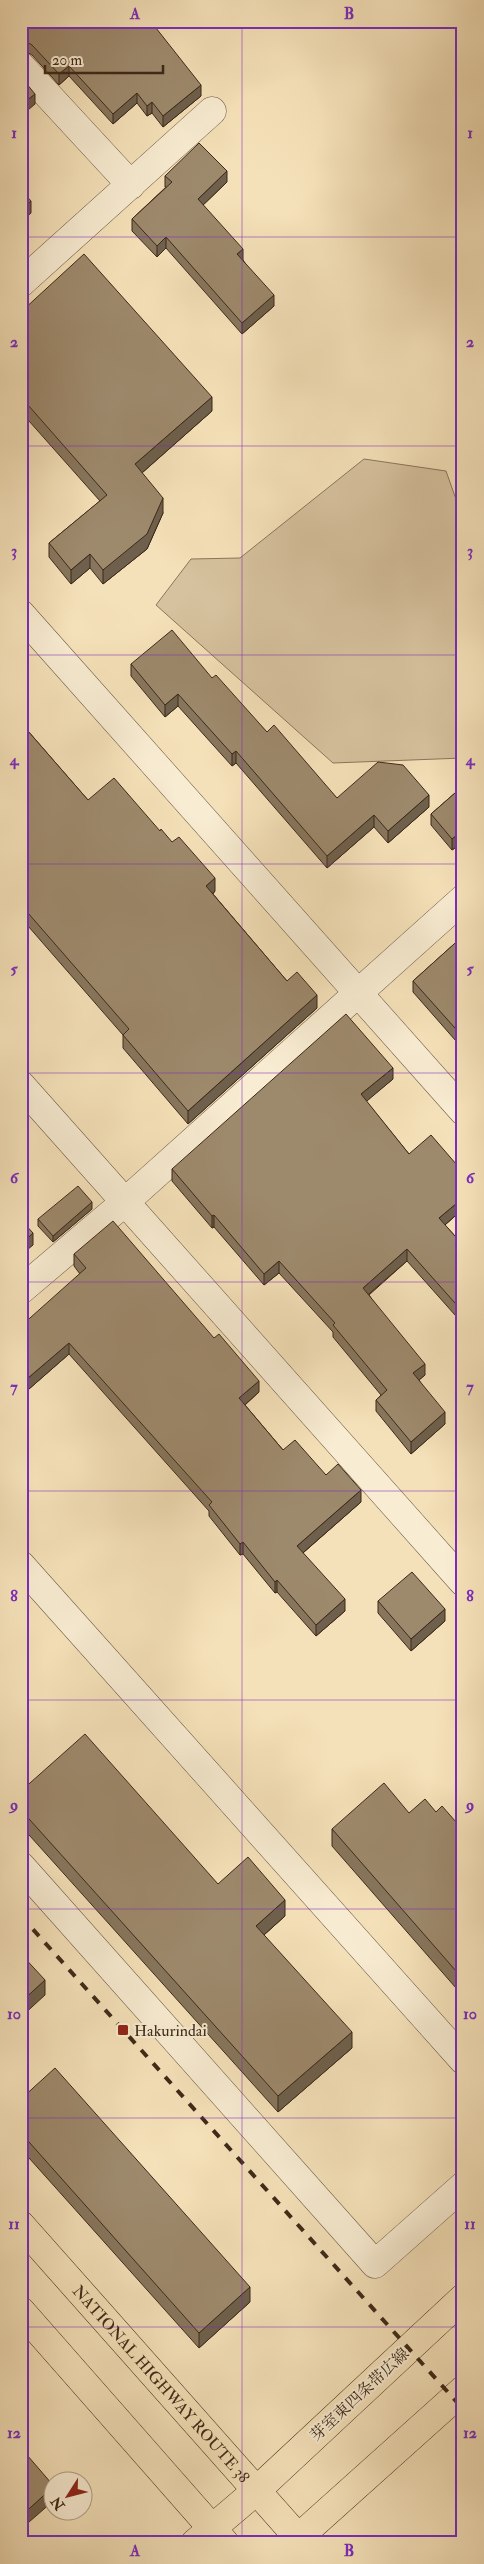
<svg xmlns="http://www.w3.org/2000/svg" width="484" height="2564" font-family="'IM FELL Double Pica','Noto Serif JP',serif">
<rect width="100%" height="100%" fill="#f5e1b9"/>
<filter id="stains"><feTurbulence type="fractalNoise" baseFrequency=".004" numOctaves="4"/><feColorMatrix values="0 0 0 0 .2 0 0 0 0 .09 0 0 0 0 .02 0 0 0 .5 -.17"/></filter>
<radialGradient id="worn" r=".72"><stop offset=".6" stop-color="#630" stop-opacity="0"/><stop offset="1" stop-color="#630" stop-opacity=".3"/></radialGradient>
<!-- green -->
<path fill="#d6c29e" stroke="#8a765c" d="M 364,459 L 446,471 L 463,519 L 463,758 L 333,763 L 156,605 L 191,559 L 240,558 Z"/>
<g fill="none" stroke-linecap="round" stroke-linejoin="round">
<defs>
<path id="minor" d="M 21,66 L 131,185
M 21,283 L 212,111
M 21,614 L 463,1111
M 21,1085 L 463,1582
M 21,1290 L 125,1202 L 463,899
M 21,1565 L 463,2060
M 21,1866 L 375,2264 L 463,2186"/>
<path id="major" d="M 256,2491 L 463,2298
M 298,2538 L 463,2390"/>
<g id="highway">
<path id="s1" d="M 21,2225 L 303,2543"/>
<path d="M 21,2311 L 225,2543"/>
<path d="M 195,2543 L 256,2491"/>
</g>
</defs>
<!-- minor casing -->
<use href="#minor" stroke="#6b5741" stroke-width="29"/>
<!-- major casing -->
<use href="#major" stroke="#3d2919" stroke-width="29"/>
<!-- highway casing -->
<use href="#highway" stroke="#3d2919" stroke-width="29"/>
<!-- minor -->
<use href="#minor" stroke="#f8ecd2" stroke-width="28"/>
<!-- major -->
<use href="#major" stroke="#f5e1b9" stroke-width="28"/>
<!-- highway -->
<use href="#highway" stroke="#f5e1b9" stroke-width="28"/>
<!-- rail -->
<path stroke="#3d2919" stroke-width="4" stroke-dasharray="9 9" stroke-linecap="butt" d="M 21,1916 L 463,2409"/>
</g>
<!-- wall -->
<path fill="#87765d" stroke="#3d2919" d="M 21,21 L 158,32 L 201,96 L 163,127 L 152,113 L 147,116 L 137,103 L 113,124 L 69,76 L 59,85 L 32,55 L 25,51 L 21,51 Z
M 165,176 L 227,182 L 203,205 L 243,260 L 274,306 L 242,334 L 166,248 L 157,257 L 132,231 L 132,219 L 166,187 L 165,187 Z
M 21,310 L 212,411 L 142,473 L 163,513 L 147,549 L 103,584 L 90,568 L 71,584 L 49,557 L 49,543 L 100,501 L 21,412 Z
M 131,664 L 212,678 L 267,732 L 337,798 L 429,807 L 388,843 L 374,827 L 327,868 L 236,763 L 232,766 L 178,706 L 165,717 L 131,676 Z
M 21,723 L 88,800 L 160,831 L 215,891 L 213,894 L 287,981 L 317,1008 L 188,1124 L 123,1048 L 123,1035 L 28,926 Z
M 463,786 L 463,850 L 459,845 L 452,850 L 431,825 L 431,814 Z
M 463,936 L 463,1049 L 413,992 L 413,981 Z
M 393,1079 L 366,1101 L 409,1154 L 463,1172 L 463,1209 L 445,1225 L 463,1245 L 463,1324 L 407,1261 L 369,1295 L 425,1375 L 419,1380 L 445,1424 L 411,1454 L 376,1411 L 376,1400 L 381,1395 L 333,1337 L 333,1332 L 279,1273 L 264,1285 L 214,1227 L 212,1228 L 172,1181 L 172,1169 Z
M 92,1209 L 53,1242 L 38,1226 L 38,1219 Z
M 74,1254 L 259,1392 L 245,1405 L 283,1450 L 326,1475 L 361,1502 L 303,1553 L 345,1611 L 316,1636 L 277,1592 L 275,1593 L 243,1554 L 240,1555 L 209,1516 L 209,1511 L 69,1354 L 21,1396 L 80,1274 L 74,1266 Z
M 378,1601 L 445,1621 L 411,1651 L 378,1613 Z
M 21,1791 L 285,1916 L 264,1935 L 352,2048 L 278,2112 L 21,1826 Z
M 436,1812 L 463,1830 L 463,1996 L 332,1846 L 332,1829 L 409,1813 Z
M 21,2099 L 250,2302 L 199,2348 L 21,2149 Z"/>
<!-- shaded-wall -->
<path fill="#6e604c" stroke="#3d2919" d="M 69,66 L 69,76 L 59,85 L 59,74 Z
M 201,85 L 201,96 L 163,127 L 163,116 Z
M 137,93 L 137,103 L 113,124 L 113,114 Z
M 35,94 L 35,104 L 21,116 L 21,105 Z
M 152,102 L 152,113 L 147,116 L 147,106 Z
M 227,171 L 227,182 L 198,210 L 198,199 Z
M 31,201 L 31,213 L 21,222 L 21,210 Z
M 166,237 L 166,248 L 157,257 L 157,246 Z
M 243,249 L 243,260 L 237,265 L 237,254 Z
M 274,295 L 274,306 L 242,334 L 242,323 Z
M 212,397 L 212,411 L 135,479 L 135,464 Z
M 163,498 L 163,513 L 147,549 L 103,584 L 103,570 Z
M 90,554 L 90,568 L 71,584 L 71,570 Z
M 178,694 L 178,706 L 165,717 L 165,705 Z
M 236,751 L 236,763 L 232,766 L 232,754 Z
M 429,795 L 429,807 L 388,843 L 388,831 Z
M 374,815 L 374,827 L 327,868 L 327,856 Z
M 459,833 L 459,845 L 452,850 L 452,839 Z
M 215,878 L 215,891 L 206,899 L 206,886 Z
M 28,913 L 28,926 L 21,932 L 21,919 Z
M 317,995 L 317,1008 L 188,1124 L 188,1111 Z
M 393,1068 L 393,1079 L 361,1106 L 361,1094 Z
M 463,1198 L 463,1209 L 439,1230 L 439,1218 Z
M 92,1202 L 92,1209 L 53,1242 L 53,1236 Z
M 214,1215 L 214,1227 L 212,1228 L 212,1216 Z
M 33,1233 L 33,1245 L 21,1255 L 21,1244 Z
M 407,1249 L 407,1261 L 363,1299 L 363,1288 Z
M 279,1261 L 279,1273 L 264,1285 L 264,1274 Z
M 69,1343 L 69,1354 L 21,1396 L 21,1384 Z
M 425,1364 L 425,1375 L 413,1385 L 413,1373 Z
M 259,1381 L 259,1392 L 239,1410 L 239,1398 Z
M 445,1412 L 445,1424 L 411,1454 L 411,1442 Z
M 361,1490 L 361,1502 L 297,1558 L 297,1546 Z
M 243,1542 L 243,1554 L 240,1555 L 240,1544 Z
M 277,1580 L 277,1592 L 275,1593 L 275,1582 Z
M 345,1599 L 345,1611 L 316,1636 L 316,1625 Z
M 445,1609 L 445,1621 L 411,1651 L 411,1639 Z
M 26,1658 L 26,1673 L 21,1677 L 21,1662 Z
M 285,1900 L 285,1916 L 256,1942 L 256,1926 Z
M 45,1980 L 45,1995 L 21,2017 L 21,2002 Z
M 352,2032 L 352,2048 L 278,2112 L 278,2096 Z
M 250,2287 L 250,2302 L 199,2348 L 199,2333 Z
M 52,2488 L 52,2502 L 21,2529 L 21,2516 Z"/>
<!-- building -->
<path fill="#9d896c" stroke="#3d2919" d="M 21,21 L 154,21 L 158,26 L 156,28 L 201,85 L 163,116 L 152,102 L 147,106 L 137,93 L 113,114 L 69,66 L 59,74 L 32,45 L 25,41 L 21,40 Z
M 21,77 L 35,94 L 21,105 Z
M 199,143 L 227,171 L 198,199 L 243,249 L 237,254 L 274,295 L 242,323 L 166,237 L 157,246 L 132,219 L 172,182 L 165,176 Z
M 21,190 L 31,201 L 21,210 Z
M 84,254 L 212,397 L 135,464 L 163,498 L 147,534 L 103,570 L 90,554 L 71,570 L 49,543 L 107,495 L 21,397 L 21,310 L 22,311 Z
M 172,630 L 212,678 L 216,675 L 267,732 L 274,725 L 337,798 L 378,762 L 403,765 L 429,795 L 388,831 L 374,815 L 327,856 L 236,751 L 232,754 L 178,694 L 165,705 L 131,664 Z
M 21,723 L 88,800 L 114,778 L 160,831 L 161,829 L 172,842 L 179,837 L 215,878 L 206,886 L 287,981 L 297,972 L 317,995 L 188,1111 L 123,1035 L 129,1029 L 28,913 L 21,919 Z
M 463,786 L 463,838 L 459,833 L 452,839 L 431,814 Z
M 463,936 L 463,1037 L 413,981 Z
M 346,1014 L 393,1068 L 361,1094 L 409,1154 L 431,1135 L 463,1172 L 463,1198 L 439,1218 L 463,1245 L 463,1312 L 407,1249 L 363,1288 L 425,1364 L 413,1373 L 445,1412 L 411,1442 L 376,1400 L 387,1390 L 333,1325 L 335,1323 L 279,1261 L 264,1274 L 214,1215 L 212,1216 L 172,1169 Z
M 78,1186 L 92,1202 L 53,1236 L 38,1219 Z
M 21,1220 L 33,1233 L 21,1244 Z
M 113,1221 L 214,1338 L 219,1334 L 259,1381 L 239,1398 L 283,1450 L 295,1440 L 326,1475 L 338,1464 L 361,1490 L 297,1546 L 345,1599 L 316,1625 L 277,1580 L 275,1582 L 243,1542 L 240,1544 L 209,1505 L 212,1502 L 69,1343 L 21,1384 L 21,1326 L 86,1268 L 74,1254 Z
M 412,1572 L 445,1609 L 411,1639 L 378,1601 Z
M 21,1652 L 26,1658 L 21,1662 Z
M 85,1734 L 218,1884 L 248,1857 L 285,1900 L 256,1926 L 352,2032 L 278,2096 L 21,1810 L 21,1791 Z
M 384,1783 L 409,1813 L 425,1799 L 436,1812 L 442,1806 L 463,1830 L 463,1979 L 332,1829 Z
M 21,1954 L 45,1980 L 21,2002 Z
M 55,2068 L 250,2287 L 199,2333 L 21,2133 L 21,2099 Z
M 21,2448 L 52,2484 L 52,2488 L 21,2516 Z"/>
<!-- grid -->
<path fill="none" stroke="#7b2cbf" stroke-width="1" stroke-opacity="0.55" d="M 242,21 L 242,2543M 21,237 L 463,237M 21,446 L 463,446M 21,655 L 463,655M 21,864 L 463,864M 21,1073 L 463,1073M 21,1282 L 463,1282M 21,1491 L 463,1491M 21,1700 L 463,1700M 21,1909 L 463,1909M 21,2118 L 463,2118M 21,2327 L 463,2327"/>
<!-- markers -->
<rect fill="#8f2418" stroke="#f8ecd2" stroke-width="2" x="117" y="2024" width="12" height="12" rx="2.5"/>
<g text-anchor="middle" stroke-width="4" stroke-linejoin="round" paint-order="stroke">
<!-- poi labels -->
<g font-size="16" fill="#3d2919" stroke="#f8ecd2" text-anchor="start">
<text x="134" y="2036">Hakurindai</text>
</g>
<!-- street labels -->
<g font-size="16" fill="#3d2919" stroke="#f8ecd2">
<text dy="6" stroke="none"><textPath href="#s1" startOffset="212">NATIONAL HIGHWAY ROUTE 38</textPath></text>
<text transform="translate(359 2394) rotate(-43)" y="6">芽室東四条帯広線</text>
</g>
</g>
<!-- margin -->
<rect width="484" height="2564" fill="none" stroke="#f5e1b9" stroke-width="55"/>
<!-- north arrow -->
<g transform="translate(68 2496) rotate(234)"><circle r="24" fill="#f8ecd2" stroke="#ad9e88"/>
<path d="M0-4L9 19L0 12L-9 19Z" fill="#8f2418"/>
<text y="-8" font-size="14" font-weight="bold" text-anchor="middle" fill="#3d2919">N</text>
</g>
<!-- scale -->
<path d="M45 65v8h118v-8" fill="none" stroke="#3d2919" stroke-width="2.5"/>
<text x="52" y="65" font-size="15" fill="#3d2919" stroke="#f8ecd2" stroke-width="4" paint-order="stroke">20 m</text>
<rect x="28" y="28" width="428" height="2508" fill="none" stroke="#7b2cbf" stroke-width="2"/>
<g font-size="16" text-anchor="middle" font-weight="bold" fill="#7b2cbf">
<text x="135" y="19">A</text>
<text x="349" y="19">B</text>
<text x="14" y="138">1</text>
<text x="470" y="138">1</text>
<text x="14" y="347">2</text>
<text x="470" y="347">2</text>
<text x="14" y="556">3</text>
<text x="470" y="556">3</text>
<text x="14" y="765">4</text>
<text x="470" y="765">4</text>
<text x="14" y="974">5</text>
<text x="470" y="974">5</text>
<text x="14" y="1183">6</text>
<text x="470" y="1183">6</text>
<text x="14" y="1392">7</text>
<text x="470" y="1392">7</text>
<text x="14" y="1601">8</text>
<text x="470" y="1601">8</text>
<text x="14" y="1810">9</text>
<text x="470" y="1810">9</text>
<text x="14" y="2019">10</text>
<text x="470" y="2019">10</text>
<text x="14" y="2229">11</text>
<text x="470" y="2229">11</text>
<text x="14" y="2438">12</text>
<text x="470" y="2438">12</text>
<text x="135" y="2556">A</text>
<text x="349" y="2556">B</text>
</g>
<rect width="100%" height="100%" filter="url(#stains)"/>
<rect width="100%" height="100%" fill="url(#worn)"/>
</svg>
